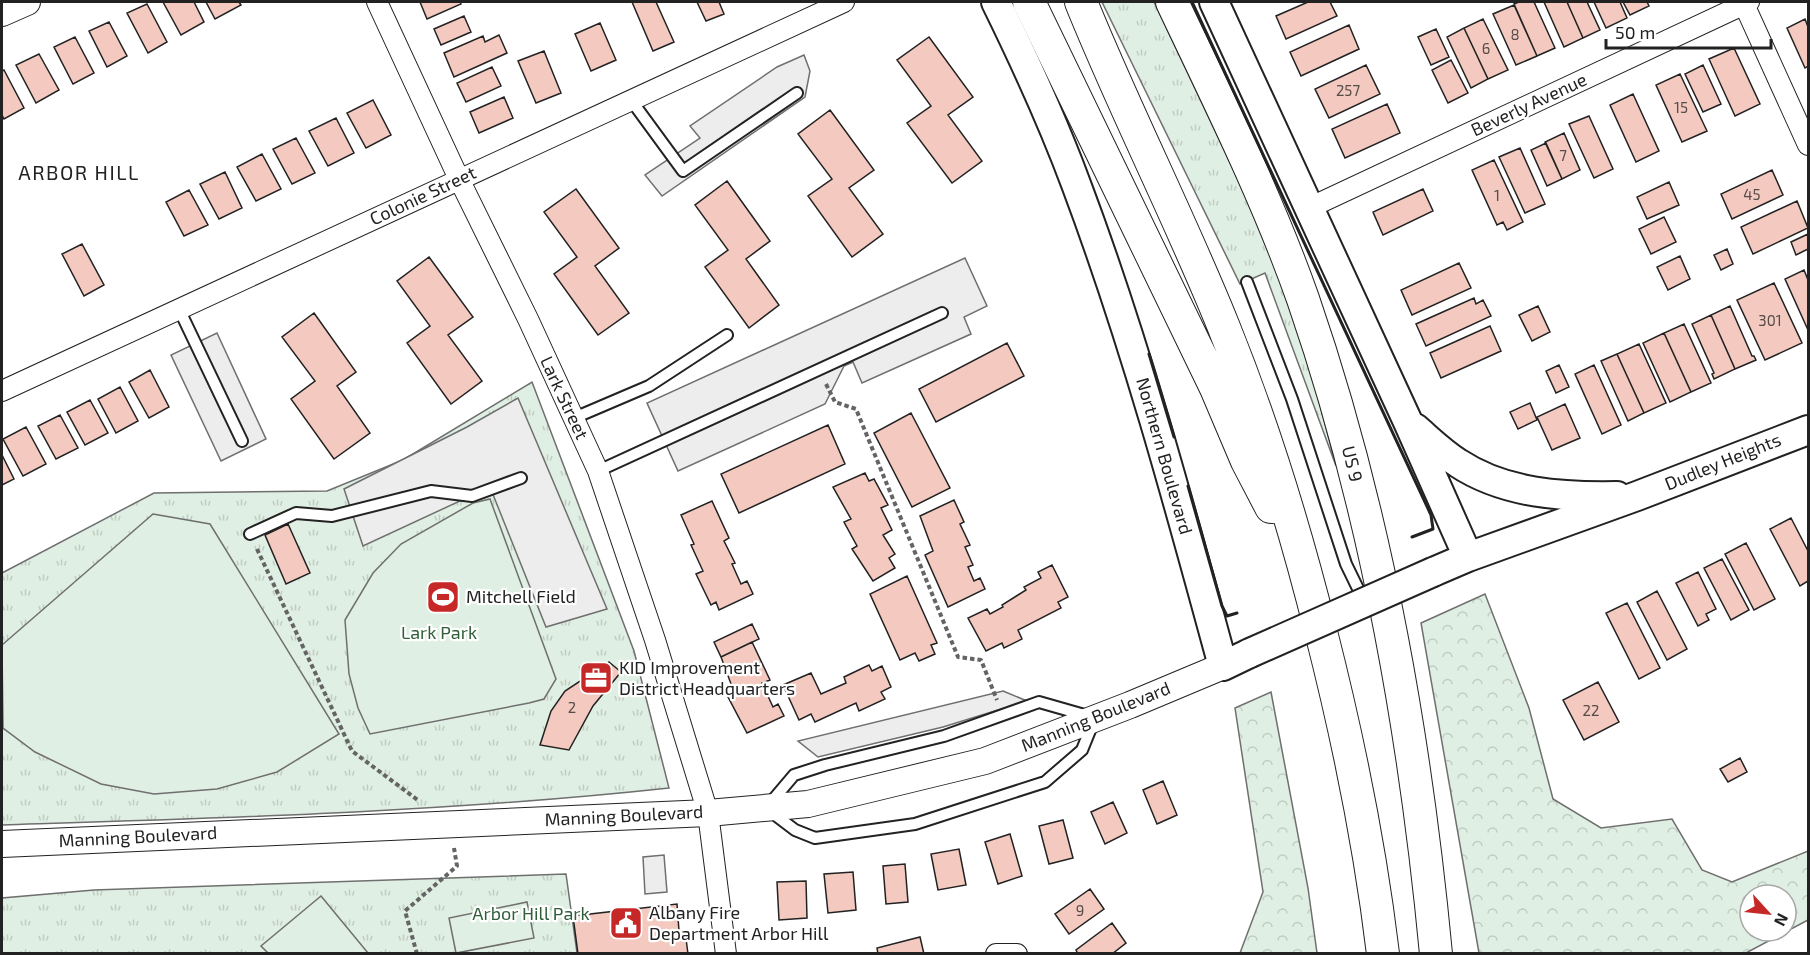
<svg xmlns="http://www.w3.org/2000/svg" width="1810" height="955" font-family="'Exo 2',sans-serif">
<defs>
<pattern id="grass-tufts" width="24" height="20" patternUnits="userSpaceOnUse" patternTransform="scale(1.5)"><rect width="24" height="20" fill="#e0efe3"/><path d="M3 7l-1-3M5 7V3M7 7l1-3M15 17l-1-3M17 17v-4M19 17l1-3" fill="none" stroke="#c0cdc2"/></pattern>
<pattern id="forest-crowns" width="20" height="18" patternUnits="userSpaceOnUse" patternTransform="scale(1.5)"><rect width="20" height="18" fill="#e0efe3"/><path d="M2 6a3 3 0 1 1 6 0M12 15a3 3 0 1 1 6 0" fill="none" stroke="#c0cdc2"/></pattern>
</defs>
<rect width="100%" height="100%" fill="#fff"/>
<!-- grass -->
<path fill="url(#grass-tufts)" stroke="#6f6f6f" stroke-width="1.5" d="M 1102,2 L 1154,2 L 1268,243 L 1302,336 L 1336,466 L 1265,273 L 1240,284 Z
M 532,382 L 634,651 L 669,788 C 448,812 224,818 2,825 L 2,573 L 154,493 L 327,491 L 403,460 Z
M 566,874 L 577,953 L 2,954 L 2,898 L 94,890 Z"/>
<!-- forest -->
<path fill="url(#forest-crowns)" stroke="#6f6f6f" stroke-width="1.5" fill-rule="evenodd" d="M 1485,594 L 1529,708 L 1553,799 L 1601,828 L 1672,819 L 1702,870 L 1732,882 L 1808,851 L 1808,920 L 1746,953 L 1479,953 L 1421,623 ZM 1750,895 L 1786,895 L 1786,931 L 1750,931 Z
M 1271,692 L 1308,888 L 1317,953 L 1240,953 L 1263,892 L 1235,708 Z"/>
<!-- pitch -->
<path fill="#e0efe3" stroke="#6f6f6f" stroke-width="1.5" d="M 490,499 L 556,679 L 544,699 L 529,703 L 370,734 L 358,708 L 349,674 L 345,620 L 373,573 L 401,544 L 473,503 Z
M 153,514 L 210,524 L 339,734 L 277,772 L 217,789 L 154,794 L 101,784 L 35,752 L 3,728 L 2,645 Z
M 321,896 L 368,953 L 268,953 L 261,946 Z
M 527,902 L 534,938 L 456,953 L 449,918 Z"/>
<!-- parking -->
<path fill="#ededed" stroke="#6f6f6f" stroke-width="1.5" d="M 804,55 L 810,71 L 805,97 L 662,196 L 645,175 L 700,138 L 690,126 L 777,67 Z
M 965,258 L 987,306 L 964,317 L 971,334 L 862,383 L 853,362 L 844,366 L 825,404 L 678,471 L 647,403 Z
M 217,333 L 266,439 L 221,461 L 171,355 Z
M 518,398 L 607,609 L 546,627 L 490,487 L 363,546 L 344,489 L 467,427 Z
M 1003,691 L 1027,701 L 943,727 L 818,757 L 798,741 Z
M 664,855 L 667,892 L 645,894 L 643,857 Z"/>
<!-- building -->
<path fill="#f3c9c0" stroke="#222" stroke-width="1.5" d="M 163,2 L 194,2 L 204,22 L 181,35 Z
M 206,2 L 239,2 L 241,5 L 215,19 Z
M 420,2 L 460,2 L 461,4 L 427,19 Z
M 632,2 L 656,2 L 674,42 L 653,51 Z
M 697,2 L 719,2 L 724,14 L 706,21 Z
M 1308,2 L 1330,2 L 1337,16 L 1286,39 L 1276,16 Z
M 1519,2 L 1534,2 L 1555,48 L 1537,56 L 1514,4 Z
M 1544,2 L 1567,2 L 1583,38 L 1564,47 Z
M 1567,2 L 1587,2 L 1600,30 L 1583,38 Z
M 1594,2 L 1620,2 L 1627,18 L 1606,28 Z
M 1623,2 L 1647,2 L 1649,6 L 1630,15 Z
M 147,4 L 167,42 L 148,53 L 127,13 Z
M 1514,5 L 1537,56 L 1516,65 L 1493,14 Z
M 464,16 L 471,32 L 441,45 L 434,29 Z
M 1483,19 L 1508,70 L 1488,79 L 1464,28 Z
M 1805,19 L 1808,27 L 1808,66 L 1805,68 L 1787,28 Z
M 109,22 L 127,56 L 107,67 L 89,31 Z
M 600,23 L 616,60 L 591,71 L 575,34 Z
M 1349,25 L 1359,49 L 1301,76 L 1290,52 Z
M 1464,28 L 1488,79 L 1471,88 L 1447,37 Z
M 1436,29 L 1449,57 L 1431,65 L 1418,37 Z
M 499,35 L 507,53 L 454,77 L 444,53 L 483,36 L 485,42 Z
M 75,37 L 94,73 L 73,84 L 54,47 Z
M 929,37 L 973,97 L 948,115 L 982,161 L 952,183 L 907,123 L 931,106 L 897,60 Z
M 1734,48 L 1760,104 L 1735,116 L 1709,59 Z
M 544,51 L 561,93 L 536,103 L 518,61 Z
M 39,54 L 59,90 L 36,103 L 16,65 Z
M 1451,60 L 1468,93 L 1448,103 L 1432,70 Z
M 1366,65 L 1380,94 L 1329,118 L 1315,89 Z
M 1703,65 L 1721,104 L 1703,112 L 1685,74 Z
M 492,67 L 501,86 L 466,102 L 457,83 Z
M 4,70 L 24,108 L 4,119 L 2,115 L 2,71 Z
M 1680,74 L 1707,131 L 1682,142 L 1656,85 Z
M 1633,94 L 1659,151 L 1636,162 L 1610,105 Z
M 504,97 L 513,118 L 479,133 L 470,112 Z
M 373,100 L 391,135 L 366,148 L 347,113 Z
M 1387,104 L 1400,133 L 1345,158 L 1332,129 Z
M 830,110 L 874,170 L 849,188 L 883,234 L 852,257 L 808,196 L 832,179 L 798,134 Z
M 1589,116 L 1613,169 L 1594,178 L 1569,124 Z
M 336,118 L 354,153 L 328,166 L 309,131 Z
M 1564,133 L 1580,170 L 1562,179 L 1545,142 Z
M 296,138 L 315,173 L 292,184 L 273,149 Z
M 1546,143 L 1562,179 L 1547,186 L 1531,150 Z
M 1520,148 L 1545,204 L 1525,213 L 1499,157 Z
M 262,154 L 281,189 L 256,201 L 237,167 Z
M 1494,160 L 1523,222 L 1507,230 L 1503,222 L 1497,225 L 1472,170 Z
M 1772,170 L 1783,195 L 1732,219 L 1721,194 Z
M 225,172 L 242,208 L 219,219 L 200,184 Z
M 727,181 L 770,241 L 746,259 L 779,305 L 749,328 L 705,267 L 728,250 L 695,205 Z
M 1669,182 L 1679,205 L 1647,219 L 1637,197 Z
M 576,189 L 619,248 L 595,266 L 629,313 L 598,335 L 554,274 L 577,257 L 544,212 Z
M 1423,189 L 1433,211 L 1383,235 L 1373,212 Z
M 189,190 L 208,225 L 184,236 L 166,202 Z
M 1797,201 L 1808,228 L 1753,254 L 1741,227 Z
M 1664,217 L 1676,242 L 1651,254 L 1639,229 Z
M 1808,234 L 1808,249 L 1796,255 L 1791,242 Z
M 82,244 L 104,285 L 84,296 L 62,254 Z
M 1727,249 L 1733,264 L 1721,270 L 1714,255 Z
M 1680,256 L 1690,279 L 1668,290 L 1657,267 Z
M 429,257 L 473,317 L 448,335 L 482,381 L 451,404 L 407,343 L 430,326 L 397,281 Z
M 1459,263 L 1471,288 L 1412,315 L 1401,290 Z
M 1804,270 L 1808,280 L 1808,330 L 1785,279 Z
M 1774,283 L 1802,343 L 1765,360 L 1737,300 Z
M 1474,298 L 1476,304 L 1483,300 L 1491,316 L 1426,346 L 1416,324 Z
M 1538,306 L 1550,332 L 1532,341 L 1519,315 Z
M 1730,306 L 1752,356 L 1754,356 L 1756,360 L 1735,369 L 1711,315 Z
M 314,313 L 356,372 L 337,386 L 370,433 L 334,459 L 291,399 L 315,381 L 282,337 Z
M 1711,315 L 1735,369 L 1714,379 L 1712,374 L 1714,373 L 1692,324 Z
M 1684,324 L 1711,383 L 1691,392 L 1664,333 Z
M 1490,326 L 1501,351 L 1441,378 L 1430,353 Z
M 1664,333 L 1691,392 L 1670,402 L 1643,343 Z
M 1007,343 L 1024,376 L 936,422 L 919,389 Z
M 1639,344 L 1666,403 L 1644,413 L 1617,354 Z
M 1617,354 L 1644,413 L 1628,421 L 1601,361 Z
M 1559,365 L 1569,387 L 1556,393 L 1546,371 Z
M 1594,365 L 1621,425 L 1602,434 L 1575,374 Z
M 150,370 L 169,407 L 149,418 L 129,382 Z
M 120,387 L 138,421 L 116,433 L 98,399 Z
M 90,400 L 108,433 L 85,445 L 67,412 Z
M 1530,403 L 1537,420 L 1518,429 L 1510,412 Z
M 1565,404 L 1580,438 L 1552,450 L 1537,417 Z
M 911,413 L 950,488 L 912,507 L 874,433 Z
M 60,415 L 78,448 L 56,459 L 38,426 Z
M 828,425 L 845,464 L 739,513 L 721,474 Z
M 26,427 L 46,464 L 23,476 L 3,439 Z
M 2,455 L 14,479 L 2,485 Z
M 865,473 L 869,481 L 874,479 L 888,505 L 881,508 L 892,530 L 883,535 L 895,554 L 889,558 L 895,568 L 873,581 L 852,549 L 857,546 L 844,522 L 851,519 L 833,487 Z
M 954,500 L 964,522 L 960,524 L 970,545 L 965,547 L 973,565 L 968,567 L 974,581 L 980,578 L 985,589 L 948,607 L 925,555 L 933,551 L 920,516 Z
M 712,501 L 729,538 L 724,541 L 735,563 L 732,564 L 741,584 L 747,581 L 753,594 L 719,610 L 716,602 L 711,605 L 696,574 L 703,571 L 691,545 L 694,544 L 681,515 Z
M 1791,518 L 1808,551 L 1808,581 L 1800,586 L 1770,529 Z
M 288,524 L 310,573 L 286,584 L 265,535 Z
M 1746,543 L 1775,599 L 1754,610 L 1725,554 Z
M 1722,559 L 1749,610 L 1731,620 L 1704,568 Z
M 1052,565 L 1068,597 L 1058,602 L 1061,608 L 1018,630 L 1022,639 L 1004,648 L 1002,643 L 986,651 L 968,618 L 987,609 L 990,614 L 1003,607 L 1002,605 L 1026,590 L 1024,587 L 1041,578 L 1038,572 Z
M 1698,572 L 1716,609 L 1706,614 L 1709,620 L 1698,626 L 1676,583 Z
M 907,576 L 937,643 L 931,645 L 935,654 L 919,661 L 915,653 L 900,660 L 870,594 Z
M 1657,591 L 1687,649 L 1667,660 L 1637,602 Z
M 1627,603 L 1660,668 L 1639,679 L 1606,613 Z
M 752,624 L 759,639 L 721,657 L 714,642 Z
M 752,642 L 770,680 L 762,683 L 773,707 L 778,704 L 784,716 L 747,733 L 727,695 L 734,692 L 721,657 Z
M 609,662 L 621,672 L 593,706 L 569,750 L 540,745 L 551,711 L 565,691 Z
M 869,665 L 872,671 L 882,666 L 891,687 L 881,692 L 885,699 L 859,711 L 856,703 L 815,722 L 811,714 L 799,720 L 783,685 L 811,673 L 821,694 L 846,683 L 844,677 Z
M 1598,682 L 1619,722 L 1584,740 L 1563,700 Z
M 1740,758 L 1747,772 L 1728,782 L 1720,769 Z
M 1163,781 L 1177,815 L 1157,824 L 1143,790 Z
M 1113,802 L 1127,833 L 1105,844 L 1091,812 Z
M 1063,820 L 1073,858 L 1049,864 L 1039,826 Z
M 1010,834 L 1022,876 L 998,884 L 985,842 Z
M 959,849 L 966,885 L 938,890 L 931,854 Z
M 905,864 L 908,902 L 886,904 L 883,866 Z
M 853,872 L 856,910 L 828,913 L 824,874 Z
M 806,881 L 807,918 L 779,920 L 777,882 Z
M 1090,889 L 1104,909 L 1069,934 L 1055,914 Z
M 677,904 L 679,931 L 685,931 L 688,954 L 578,954 L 573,916 Z
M 1112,923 L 1126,943 L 1112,954 L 1078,954 L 1076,950 Z
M 920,937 L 924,954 L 878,954 L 877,948 Z"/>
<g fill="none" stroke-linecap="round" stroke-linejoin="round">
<defs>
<path id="service" d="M 631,100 L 683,171 L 797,93
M 1247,282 L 1292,399 L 1346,564 L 1364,601
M 179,309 L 242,441
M 574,418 L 649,386 L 727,335
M 598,471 L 942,313
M 250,534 L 296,513 L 332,516 L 431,491 L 472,496 L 521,478
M 1039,702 L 1095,718 L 1082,750 L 1045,782 L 915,824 L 815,838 L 795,830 L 766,808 L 794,775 L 825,765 L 944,736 Z"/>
<path id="minor" d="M 377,2 L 459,179 L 528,319 L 598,471 L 655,640 L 708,813 L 726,954
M 1743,2 L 1808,145
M 1309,208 L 1749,2
M 2,391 L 844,2
M 996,954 L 1017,954"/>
<path id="tertiary" d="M 2,13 L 27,2
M 2,844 L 708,813 L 808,804 L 985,761 L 1130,705 L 1223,666"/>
<path id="secondary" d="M 996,2 C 1025,61 1053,122 1076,184 C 1135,341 1179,504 1223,666 L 1250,653
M 1214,2 L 1408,422 L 1468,557
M 1415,428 C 1429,440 1442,453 1458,463 C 1505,494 1563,497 1617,496
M 1433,572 L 1468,557 L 1637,496 L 1808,430"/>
<path id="primary" d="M 1029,2 L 1216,388 L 1247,461 L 1271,507
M 1081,2 C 1125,111 1179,216 1223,325 C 1263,424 1295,528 1321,632 C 1348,738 1370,845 1383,954
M 1172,2 C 1218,99 1267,197 1303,299 C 1376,510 1415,732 1436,954"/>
</defs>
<!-- service casing -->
<use href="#service" stroke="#222" stroke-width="14"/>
<!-- minor casing -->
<use href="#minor" stroke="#222" stroke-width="22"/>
<!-- tertiary casing -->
<use href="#tertiary" stroke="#222" stroke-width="28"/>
<!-- secondary casing -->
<use href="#secondary" stroke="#222" stroke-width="32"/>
<!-- primary casing -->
<use href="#primary" stroke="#222" stroke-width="34"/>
<!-- path -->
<path stroke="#646464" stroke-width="4" stroke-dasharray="4.5 3" stroke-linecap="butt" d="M 826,384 L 835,402 L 856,409 L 958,657 L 981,660 L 997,700
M 257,549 L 352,751 L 419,801
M 417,954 L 405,911 L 457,866 L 454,848"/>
<!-- service -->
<use href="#service" stroke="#fff" stroke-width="10"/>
<!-- minor -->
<use href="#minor" stroke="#fff" stroke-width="20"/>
<!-- tertiary -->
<use href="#tertiary" stroke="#fff" stroke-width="26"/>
<!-- secondary -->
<use href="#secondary" stroke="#fff" stroke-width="28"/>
<!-- primary -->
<use href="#primary" stroke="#fff" stroke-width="32"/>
<defs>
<path id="secondary-bridge" d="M 1250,653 L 1433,572"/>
</defs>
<!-- secondary-bridge casing -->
<use href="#secondary-bridge" stroke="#222" stroke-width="32" stroke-linecap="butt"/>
<!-- secondary-bridge -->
<use href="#secondary-bridge" stroke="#fff" stroke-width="28"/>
<!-- wall -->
<path stroke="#222" stroke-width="3" d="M 1192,2 L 1431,515 L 1433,529 L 1412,537
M 1149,354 L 1174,437
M 1188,486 L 1222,606 L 1227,616 L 1237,613"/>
</g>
<!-- icons -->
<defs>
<symbol id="stadium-square" viewBox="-11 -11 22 22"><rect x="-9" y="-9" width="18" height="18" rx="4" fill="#c62828" stroke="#fff"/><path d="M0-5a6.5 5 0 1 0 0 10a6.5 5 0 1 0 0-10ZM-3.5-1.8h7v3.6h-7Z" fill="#fff"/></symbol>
<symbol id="office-square" viewBox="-11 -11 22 22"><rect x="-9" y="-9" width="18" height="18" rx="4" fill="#c62828" stroke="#fff"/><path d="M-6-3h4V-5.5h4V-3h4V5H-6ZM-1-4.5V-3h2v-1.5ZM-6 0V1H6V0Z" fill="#fff"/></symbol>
<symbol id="civic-square" viewBox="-11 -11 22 22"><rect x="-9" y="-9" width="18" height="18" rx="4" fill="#c62828" stroke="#fff"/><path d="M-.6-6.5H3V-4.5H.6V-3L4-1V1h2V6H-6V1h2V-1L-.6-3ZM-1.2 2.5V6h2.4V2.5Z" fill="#fff"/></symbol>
</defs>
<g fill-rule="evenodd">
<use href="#stadium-square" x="424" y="578" width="38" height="38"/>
<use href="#office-square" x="577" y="659" width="38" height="38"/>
<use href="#civic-square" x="607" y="904" width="38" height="38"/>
</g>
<g text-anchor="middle" stroke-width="4.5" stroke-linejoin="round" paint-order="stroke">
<!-- number labels -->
<g font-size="15" fill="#564c4a">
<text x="1515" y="40">8</text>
<text x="1486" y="54">6</text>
<text x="1348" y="96">257</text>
<text x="1681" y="113">15</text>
<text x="1563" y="161">7</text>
<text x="1752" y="200">45</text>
<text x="1497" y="201">1</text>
<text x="1770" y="326">301</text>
<text x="572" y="713">2</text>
<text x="1591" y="716">22</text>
<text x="1080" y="916">9</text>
</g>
<!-- street labels -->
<g font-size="18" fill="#222" stroke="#fff">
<text transform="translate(1529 105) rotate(-25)" y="6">Beverly Avenue</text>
<text transform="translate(423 196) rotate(-25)" y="6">Colonie Street</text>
<text transform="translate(564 398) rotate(65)" y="6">Lark Street</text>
<text transform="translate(1164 456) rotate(74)" y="6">Northern Boulevard</text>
<text transform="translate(1723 462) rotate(-22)" y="6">Dudley Heights</text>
<text transform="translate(1352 464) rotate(76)" y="6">US 9</text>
<text transform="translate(1096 717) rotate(-22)" y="6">Manning Boulevard</text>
<text transform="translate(624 816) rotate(-3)" y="6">Manning Boulevard</text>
<text transform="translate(138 837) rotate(-3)" y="6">Manning Boulevard</text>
</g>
<!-- poi labels -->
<g font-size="18" fill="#222" stroke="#fff" text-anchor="start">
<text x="466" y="603">Mitchell Field</text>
<text x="619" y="674">KID Improvement<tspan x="619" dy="21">District Headquarters</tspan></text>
<text x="649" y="919">Albany Fire<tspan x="649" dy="21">Department Arbor Hill</tspan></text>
</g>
<!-- park labels -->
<g font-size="18" fill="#2f5e38" stroke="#fff">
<text x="439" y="639">Lark Park</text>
<text x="531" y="920">Arbor Hill Park</text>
</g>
<!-- neighbourhood labels -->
<g font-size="20" letter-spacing="1.5" fill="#222" stroke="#fff">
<text x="79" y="180">ARBOR HILL</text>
</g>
</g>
<!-- border -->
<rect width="1810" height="955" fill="none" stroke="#222222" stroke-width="6"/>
<!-- north arrow -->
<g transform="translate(1768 913) rotate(117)"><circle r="28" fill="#ffffff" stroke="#a7a7a7" stroke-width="1.5"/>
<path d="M0-4.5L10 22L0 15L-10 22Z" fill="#c62828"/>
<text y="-9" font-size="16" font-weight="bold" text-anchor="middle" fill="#222222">N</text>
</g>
<!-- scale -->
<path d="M1606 39v9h165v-9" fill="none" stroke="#222222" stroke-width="3"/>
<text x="1615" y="39" font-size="18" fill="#222222" stroke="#ffffff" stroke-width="4.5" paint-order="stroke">50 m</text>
</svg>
